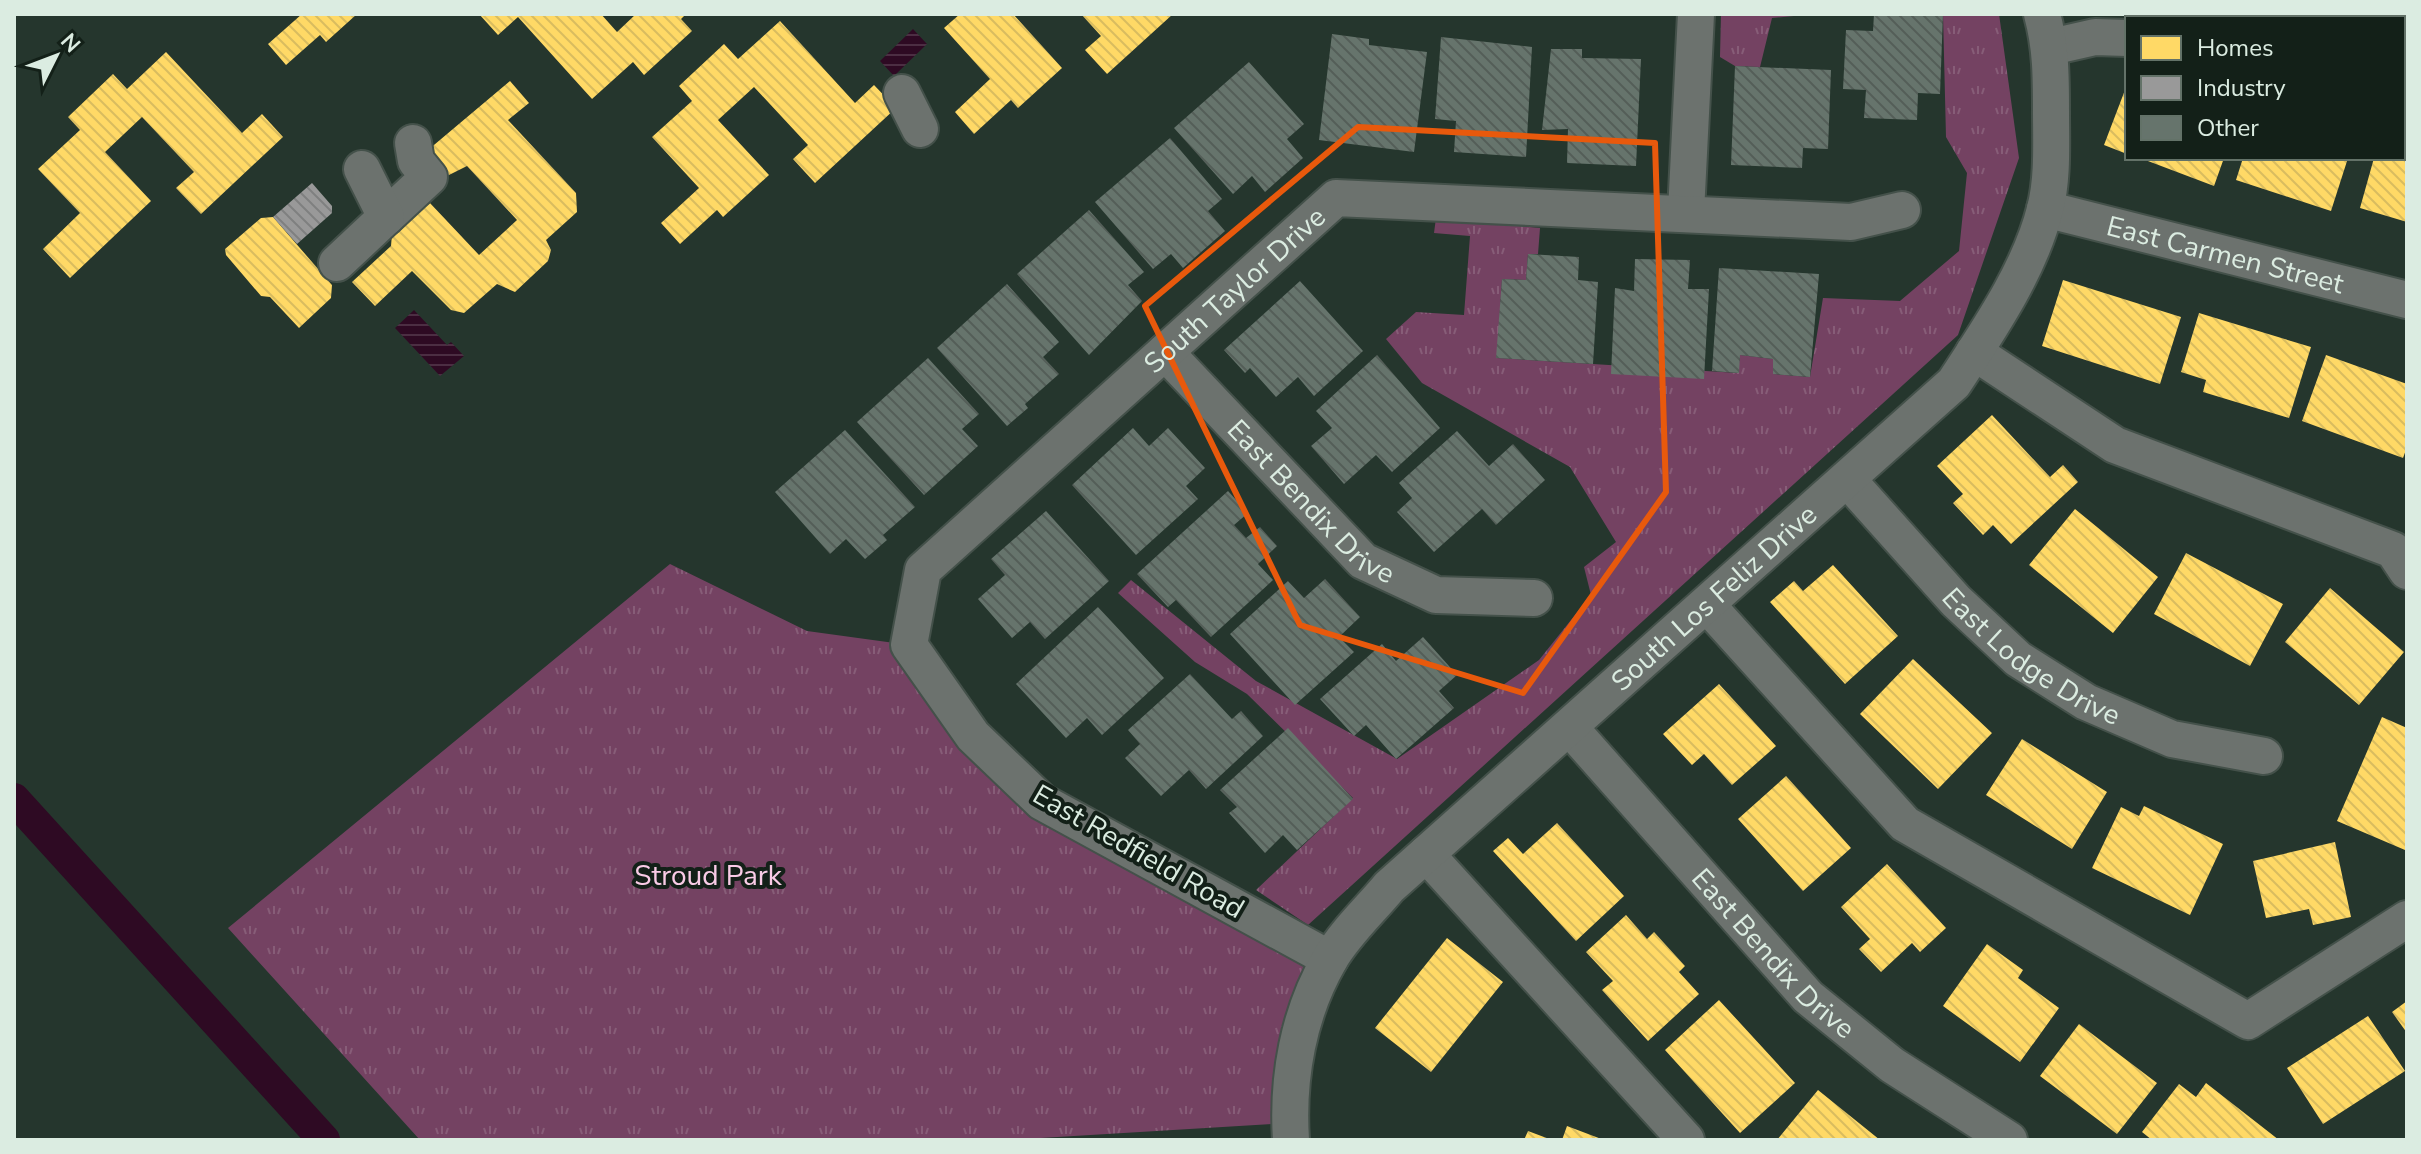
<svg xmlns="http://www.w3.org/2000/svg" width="2421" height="1154" font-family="'Nunito Sans',sans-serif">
<defs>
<pattern id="park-tufts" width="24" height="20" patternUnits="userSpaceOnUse" patternTransform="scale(2)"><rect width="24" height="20" fill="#744262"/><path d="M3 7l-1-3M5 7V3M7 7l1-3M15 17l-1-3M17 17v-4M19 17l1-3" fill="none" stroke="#875d78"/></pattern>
<pattern id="water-rules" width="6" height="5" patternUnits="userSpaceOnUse" patternTransform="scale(2)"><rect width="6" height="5" fill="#2e0a23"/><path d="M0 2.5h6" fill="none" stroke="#4c2e43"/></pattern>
<pattern id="homes-back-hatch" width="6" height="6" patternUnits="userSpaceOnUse" patternTransform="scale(2)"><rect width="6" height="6" fill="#ffd966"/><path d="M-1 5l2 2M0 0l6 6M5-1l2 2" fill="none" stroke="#d9bc5f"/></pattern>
<pattern id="industry-back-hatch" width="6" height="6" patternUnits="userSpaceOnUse" patternTransform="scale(2)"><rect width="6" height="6" fill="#999"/><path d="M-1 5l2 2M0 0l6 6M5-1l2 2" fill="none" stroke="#7f8080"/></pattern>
<pattern id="building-back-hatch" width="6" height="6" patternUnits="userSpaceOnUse" patternTransform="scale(2)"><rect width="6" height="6" fill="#66746c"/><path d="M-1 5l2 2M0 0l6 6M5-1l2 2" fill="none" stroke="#545e58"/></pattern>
</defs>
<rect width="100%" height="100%" fill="#25362d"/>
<!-- park -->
<path fill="url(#park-tufts)" d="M 1721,14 L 1815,14 L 1772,18 L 1760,67 L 1735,66 L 1720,57 Z
M 1943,14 L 1999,14 L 2019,158 L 1958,335 L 1308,925 L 1256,890 L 1353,798 L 1247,694 L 1195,662 L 1118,593 L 1131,580 L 1256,681 L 1397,759 L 1539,660 L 1591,595 L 1584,567 L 1616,542 L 1570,467 L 1422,383 L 1386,339 L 1416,312 L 1464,315 L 1470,236 L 1434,233 L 1436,218 L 1540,228 L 1538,254 L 1528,254 L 1526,280 L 1502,279 L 1497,358 L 1738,373 L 1740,355 L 1773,359 L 1773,374 L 1810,377 L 1823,298 L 1900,301 L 1959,251 L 1967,173 L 1946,137 Z
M 670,564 L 807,631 L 909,645 L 1042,802 L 1330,959 L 1290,1123 L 1007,1140 L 420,1140 L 228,928 Z"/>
<!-- water -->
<path fill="url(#water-rules)" d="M 913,29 L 927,44 L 894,76 L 880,61 Z
M 414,310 L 447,345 L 451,342 L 464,356 L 440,376 L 395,328 Z"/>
<!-- homes -->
<path fill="url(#homes-back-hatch)" d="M 302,14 L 357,14 L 326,42 L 320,35 L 286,65 L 268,44 Z
M 479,14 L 601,14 L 617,32 L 636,14 L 686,14 L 681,19 L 692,31 L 644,75 L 633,62 L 592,99 L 518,17 L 498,35 Z
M 960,14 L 1013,14 L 1062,68 L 1018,108 L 1011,100 L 974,134 L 955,112 L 990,79 L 944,28 Z
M 1081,14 L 1173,14 L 1107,74 L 1085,50 L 1101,36 Z
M 780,21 L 855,103 L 874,85 L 896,108 L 815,183 L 793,159 L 808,145 L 754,87 L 718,120 L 769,175 L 723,217 L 717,210 L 680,244 L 661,223 L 699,188 L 652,137 L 692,101 L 679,86 L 724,44 L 738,59 Z
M 166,52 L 242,133 L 262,114 L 283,137 L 201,214 L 176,188 L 194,172 L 142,117 L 105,152 L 151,201 L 70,278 L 43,249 L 80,213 L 38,169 L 80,130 L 68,117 L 113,74 L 127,89 Z
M 510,81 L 529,103 L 508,120 L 576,193 L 577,212 L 546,240 L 551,250 L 548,261 L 515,292 L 497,284 L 464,313 L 451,310 L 412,271 L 375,306 L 352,282 L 391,246 L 392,234 L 430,203 L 479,255 L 517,220 L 467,166 L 447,176 L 430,158 L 428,150 Z
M 2125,90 L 2127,91 L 2127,154 L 2104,145 Z
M 2403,145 L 2407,147 L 2407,222 L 2360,208 L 2374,158 L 2403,158 Z
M 2140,158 L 2224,158 L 2214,186 Z
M 2243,158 L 2348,158 L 2331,211 L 2236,180 Z
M 273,217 L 332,285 L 331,298 L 299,328 L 270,297 L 261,296 L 226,255 L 225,249 L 261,218 Z
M 2063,280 L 2181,317 L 2160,384 L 2042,346 Z
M 2199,313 L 2311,347 L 2289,418 L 2203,392 L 2206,380 L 2181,372 Z
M 2326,355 L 2407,384 L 2407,447 L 2403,458 L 2302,421 Z
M 1992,415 L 2050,477 L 2063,465 L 2078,482 L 2011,544 L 1993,525 L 1983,535 L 1953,503 L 1963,494 L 1937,466 Z
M 2075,509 L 2158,577 L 2113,633 L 2029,565 Z
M 2186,553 L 2283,604 L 2250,666 L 2154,614 Z
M 1833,565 L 1898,636 L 1845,684 L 1770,602 L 1794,581 L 1803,591 Z
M 2330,588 L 2404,652 L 2359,705 L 2285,642 Z
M 1913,659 L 1992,733 L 1938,789 L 1860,714 Z
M 1719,684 L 1776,746 L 1732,785 L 1704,754 L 1692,765 L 1663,734 Z
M 2382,717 L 2407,728 L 2405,850 L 2337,821 Z
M 2022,739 L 2107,792 L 2072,849 L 1986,795 Z
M 1786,776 L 1851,848 L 1803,891 L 1738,819 Z
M 2144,806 L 2223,844 L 2190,915 L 2092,868 L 2121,807 L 2139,816 Z
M 1557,823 L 1624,896 L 1576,941 L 1493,851 L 1508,838 L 1523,854 Z
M 2335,842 L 2351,917 L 2313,925 L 2309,909 L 2266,918 L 2253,861 Z
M 1887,864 L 1946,928 L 1920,952 L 1912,943 L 1881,972 L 1859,949 L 1870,939 L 1841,907 Z
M 1626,915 L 1647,939 L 1654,932 L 1685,966 L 1679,972 L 1699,994 L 1648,1041 L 1602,990 L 1613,981 L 1586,952 Z
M 1447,938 L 1503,982 L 1431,1072 L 1375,1028 Z
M 1987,944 L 2023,970 L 2018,978 L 2059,1008 L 2020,1062 L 1943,1006 Z
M 1719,1000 L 1795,1083 L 1740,1133 L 1665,1050 Z
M 2407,1001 L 2407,1033 L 2392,1012 Z
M 2368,1016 L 2405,1071 L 2323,1124 L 2287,1068 Z
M 2079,1024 L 2157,1083 L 2117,1134 L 2040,1076 Z
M 2206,1083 L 2279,1140 L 2152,1140 L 2142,1132 L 2179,1084 L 2196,1097 Z
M 1818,1090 L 1880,1140 L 1777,1140 Z
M 1567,1126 L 1604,1140 L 1562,1140 Z
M 1528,1131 L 1552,1140 L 1524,1140 Z"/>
<!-- industry -->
<path fill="url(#industry-back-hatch)" d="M 312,183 L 332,206 L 332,213 L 297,244 L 273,217 Z"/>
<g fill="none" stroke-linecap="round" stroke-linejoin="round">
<!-- canal -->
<path stroke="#2e0a23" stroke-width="32" d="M 14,799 L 324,1140"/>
</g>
<!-- building -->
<path fill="url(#building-back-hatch)" d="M 1874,14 L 1943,14 L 1940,94 L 1918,93 L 1917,120 L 1864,118 L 1866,90 L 1843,89 L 1846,30 L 1873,31 Z
M 1332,34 L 1369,39 L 1369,45 L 1427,52 L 1414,152 L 1319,140 Z
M 1441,37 L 1532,47 L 1526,157 L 1454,152 L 1456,121 L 1435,119 Z
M 1551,49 L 1582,49 L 1582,58 L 1641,59 L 1636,166 L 1567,163 L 1568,129 L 1542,130 Z
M 1249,62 L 1304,124 L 1287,139 L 1303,158 L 1265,192 L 1252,176 L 1233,194 L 1174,128 Z
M 1735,66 L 1831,70 L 1828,149 L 1803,148 L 1802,168 L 1731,165 Z
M 1170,138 L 1222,199 L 1208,211 L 1225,231 L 1183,268 L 1171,254 L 1153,269 L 1095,202 Z
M 1089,210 L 1144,272 L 1128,285 L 1142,301 L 1089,355 L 1017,274 Z
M 1528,254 L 1579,257 L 1578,280 L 1598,282 L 1593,364 L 1496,358 L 1502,279 L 1526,280 Z
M 1635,259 L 1690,260 L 1688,289 L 1709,289 L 1704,379 L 1611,374 L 1615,288 L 1634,291 Z
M 1719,268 L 1819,274 L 1810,377 L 1773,374 L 1773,359 L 1740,355 L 1739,373 L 1712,371 Z
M 1300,281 L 1363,351 L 1314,396 L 1298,377 L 1276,397 L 1250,368 L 1245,373 L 1224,350 Z
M 1007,284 L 1059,342 L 1043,357 L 1059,374 L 1025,404 L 1028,408 L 1007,426 L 937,348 Z
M 1377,355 L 1440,428 L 1392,472 L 1376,455 L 1344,484 L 1311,446 L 1332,428 L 1316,411 Z
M 928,358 L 979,414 L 962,429 L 978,446 L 924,495 L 857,422 Z
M 1133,428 L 1149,446 L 1168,428 L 1205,468 L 1186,486 L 1198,499 L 1136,555 L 1072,485 Z
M 845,430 L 915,507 L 883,535 L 887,540 L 865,559 L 846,539 L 830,554 L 775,492 Z
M 1457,431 L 1489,466 L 1513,444 L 1545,480 L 1496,525 L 1482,509 L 1434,552 L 1397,512 L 1412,498 L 1399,483 Z
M 1228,491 L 1248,513 L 1234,525 L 1246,538 L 1260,527 L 1277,546 L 1258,564 L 1273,580 L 1211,637 L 1176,600 L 1168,607 L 1137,574 Z
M 1046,511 L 1109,581 L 1045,639 L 1030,622 L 1012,638 L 978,599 L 1005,575 L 991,559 Z
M 1325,579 L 1360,617 L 1339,637 L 1354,652 L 1295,705 L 1230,634 L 1288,581 L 1304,598 Z
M 1098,607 L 1164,678 L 1102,735 L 1087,718 L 1066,738 L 1016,684 Z
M 1423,637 L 1457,675 L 1439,691 L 1454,708 L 1396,759 L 1366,725 L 1354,736 L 1320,699 L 1382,644 L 1396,661 Z
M 1190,674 L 1232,719 L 1241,711 L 1263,736 L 1206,789 L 1189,770 L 1161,796 L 1125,758 L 1140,744 L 1128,730 Z
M 1288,728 L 1353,799 L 1297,850 L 1283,835 L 1265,853 L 1229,813 L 1237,807 L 1220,790 Z"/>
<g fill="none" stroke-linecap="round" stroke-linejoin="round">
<defs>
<g id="minor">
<path d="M 2403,46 L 2407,46"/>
<path d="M 2051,47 L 2095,37 L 2127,38"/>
<path d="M 902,93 L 920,129"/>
<path id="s1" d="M 2045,209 L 2407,300"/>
<path d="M 1686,212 L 1696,14"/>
<path d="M 386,217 L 429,177 L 416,161 L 413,143"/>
<path d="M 337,263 L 386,217 L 362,169"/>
<path id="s2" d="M 1165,352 L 1363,561 L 1436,595 L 1534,598"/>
<path d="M 1974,352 L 2115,445 L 2393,550 L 2407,571"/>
<path id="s3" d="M 1847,479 L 1956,601 L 2018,659 L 2086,702 L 2172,739 L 2264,756"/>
<path d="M 1707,605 L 1905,824 L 2248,1021 L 2407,919"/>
<path id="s4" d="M 1570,728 L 1808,997 L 1892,1065 L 2009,1140"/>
<path d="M 1426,854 L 1686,1140"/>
<path id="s5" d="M 1330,959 L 1042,802 L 973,736 L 909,645 L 923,570 L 1336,198 L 1851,222 L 1902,210"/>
<path id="s6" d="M 1291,1140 C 1287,1078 1298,1014 1330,959 C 1345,933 1370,910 1389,887 L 1954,383 C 1988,331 2030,270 2045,209 C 2053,179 2051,143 2051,111 C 2051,77 2051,47 2042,14"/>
</g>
</defs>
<!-- minor casing -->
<use href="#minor" stroke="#44514a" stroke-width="40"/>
<!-- minor -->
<use href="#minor" stroke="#6c726e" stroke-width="36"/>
</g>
<!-- marked area -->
<path fill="none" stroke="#e8590c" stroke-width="6" stroke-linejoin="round" d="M 1358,127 L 1655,143 L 1666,492 L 1523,693 L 1300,625 L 1145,306 Z"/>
<g text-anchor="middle" stroke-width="8" stroke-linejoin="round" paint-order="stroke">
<!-- street labels -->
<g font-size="28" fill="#dbece1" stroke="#132018">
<text dy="10" stroke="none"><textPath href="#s1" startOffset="186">East Carmen Street</textPath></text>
<text dy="10" stroke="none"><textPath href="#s5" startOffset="1030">South Taylor Drive</textPath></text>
<text dy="10" stroke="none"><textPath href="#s2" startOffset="210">East Bendix Drive</textPath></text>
<text dy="10" stroke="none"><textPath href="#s6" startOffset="716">South Los Feliz Drive</textPath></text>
<text dy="10" stroke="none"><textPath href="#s3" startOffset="258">East Lodge Drive</textPath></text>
<text transform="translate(1139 851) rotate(30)" y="10">East Redfield Road</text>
<text dy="10" stroke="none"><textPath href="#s4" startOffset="304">East Bendix Drive</textPath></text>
</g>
<!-- park labels -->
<g font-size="28" fill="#f9cbe6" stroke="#132018">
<text x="708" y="885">Stroud Park</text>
</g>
</g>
<!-- border -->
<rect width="2421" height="1154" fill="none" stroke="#dbece1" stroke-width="32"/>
<!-- legend -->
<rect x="2125" y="16" width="280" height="144" fill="#132018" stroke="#637268" stroke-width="2"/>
<rect x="2141" y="36" width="40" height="24" fill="#ffd966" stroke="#637268" stroke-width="2"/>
<text x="2197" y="56" font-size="24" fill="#dbece1">Homes</text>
<rect x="2141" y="76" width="40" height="24" fill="#999999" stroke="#637268" stroke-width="2"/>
<text x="2197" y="96" font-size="24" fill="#dbece1">Industry</text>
<rect x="2141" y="116" width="40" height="24" fill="#66746c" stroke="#637268" stroke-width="2"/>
<text x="2197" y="136" font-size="24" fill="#dbece1">Other</text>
<!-- north arrow -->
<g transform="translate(56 56) rotate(48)" stroke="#132018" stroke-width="6" paint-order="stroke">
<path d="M0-6L14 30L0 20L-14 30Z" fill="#dbece1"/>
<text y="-12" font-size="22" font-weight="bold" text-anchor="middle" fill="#dbece1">N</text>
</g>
</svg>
